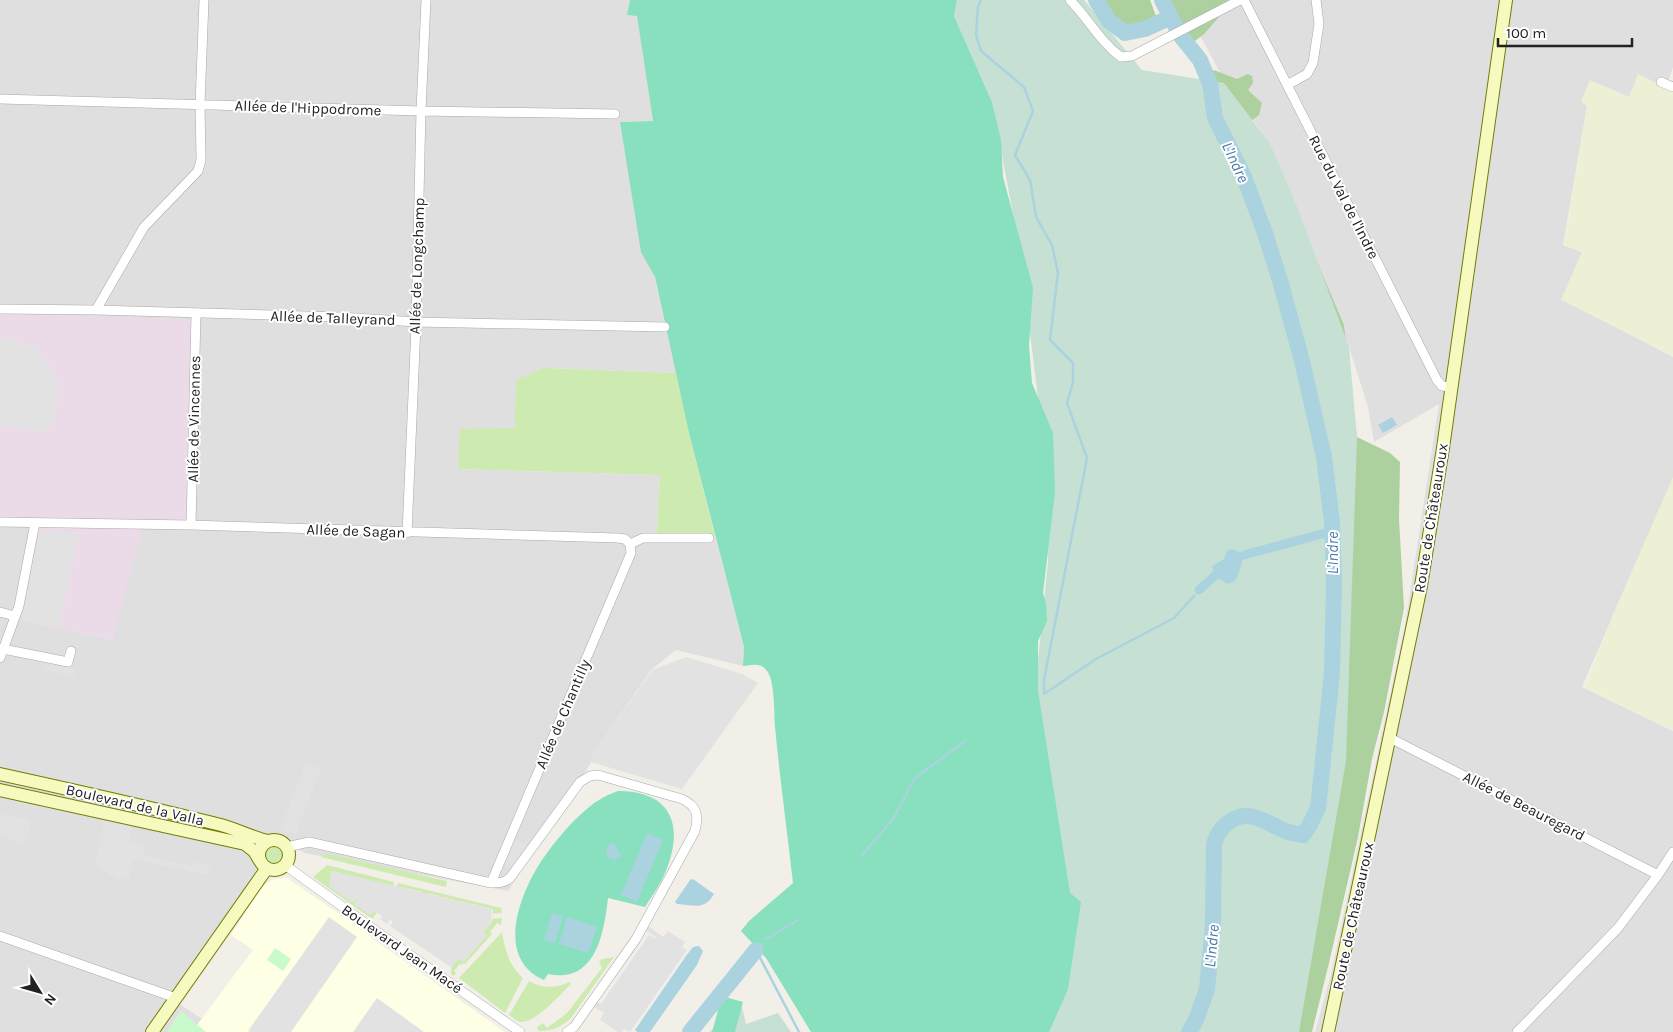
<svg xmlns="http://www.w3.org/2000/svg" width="1673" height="1032" font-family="Karla,sans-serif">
<rect width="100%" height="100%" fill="#f2efe9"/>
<!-- residential -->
<path fill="#e0dfdf" d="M 0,0 L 630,0 L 627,15 L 637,15 L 653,121 L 620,122 L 676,373 L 544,368 L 515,429 L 458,469 L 660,475 L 657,533 L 715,536 L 744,648 L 743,666 L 676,650 L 651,670 L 593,755 L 591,763 L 508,891 L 304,853 L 285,840 L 275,837 L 264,838 L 259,843 L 254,854 L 257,869 L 178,1003 L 222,1032 L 0,1032 L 0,516 L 42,518 L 22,620 L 113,640 L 71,316 L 0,314 Z
M 1181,0 L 1673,0 L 1673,67 L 1666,88 L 1629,97 L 1581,101 L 1587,106 L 1563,245 L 1582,252 L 1562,299 L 1673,357 L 1673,478 L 1582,687 L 1673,731 L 1673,1032 L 1315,1032 L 1331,974 L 1405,625 L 1439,404 L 1374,442 L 1368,407 L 1349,347 L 1270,143 L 1224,80 Z"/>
<!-- industrial -->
<path fill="#ebdbe8" d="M 0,314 L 192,319 L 186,522 L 144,521 L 113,640 L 22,620 L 42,518 L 0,516 Z"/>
<!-- education -->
<path fill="#ffffe5" d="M 287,878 L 366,932 L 376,941 L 505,1032 L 198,1032 L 194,1029 L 253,950 L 231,935 L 262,886 L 274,879 Z"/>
<!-- farmland -->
<path fill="#eef0d5" d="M 1638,74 L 1673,91 L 1673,356 L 1561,300 L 1582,252 L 1564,245 L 1587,106 L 1581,101 L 1590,80 L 1629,97 Z
M 1673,477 L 1673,730 L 1585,688 L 1612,617 Z"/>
<!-- grass -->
<path fill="#cdebb0" d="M 544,368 L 676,373 L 689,433 L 715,536 L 657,533 L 660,475 L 458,469 L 460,429 L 515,428 L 516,380 Z
M265 856a9 9 0 1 1 18 0a9 9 0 1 1-18 0Z
M 324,853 L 447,881 L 446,887 L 321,857 Z
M 327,865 L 394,882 L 392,892 L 368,880 L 332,871 L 329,886 L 352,902 L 356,898 L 370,915 L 374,911 L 377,913 L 372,919 L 313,877 Z
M 398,883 L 501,908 L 502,913 L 493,914 L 493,909 L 459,901 L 457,907 L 454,906 L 455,900 L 443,897 L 438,902 L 439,896 L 427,893 L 425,899 L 422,898 L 423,892 L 401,887 L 396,892 Z
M 502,918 L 501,925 L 497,923 L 490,932 L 492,934 L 465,964 L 463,963 L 462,965 L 460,964 L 454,971 L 456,973 L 454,976 L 451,974 L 451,968 L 459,957 L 464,961 L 487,935 L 483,932 L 492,922 L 492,919 Z
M 502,932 C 505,950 509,966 523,978 L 505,1013 L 459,978 Z
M 614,957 L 571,1018 C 561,1027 553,1031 539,1031 L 537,1029 L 537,1027 L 543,1023 L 547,1028 L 567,1013 L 602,968 L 599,962 L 602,959 Z
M 529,981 C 543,989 556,988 570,982 L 571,984 C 560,995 535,1024 519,1022 L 509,1015 Z"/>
<!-- forest -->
<path fill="#add19e" d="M 1104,0 L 1150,0 L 1157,19 L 1136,26 L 1126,27 L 1116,20 Z
M 1165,0 L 1234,0 L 1204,34 L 1195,41 L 1187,41 Z
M 1214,70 L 1237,79 L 1248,74 L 1252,76 L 1253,83 L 1248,90 L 1262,103 L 1259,115 L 1251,121 L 1307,238 L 1344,325 L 1357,437 L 1390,453 L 1400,462 L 1399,519 L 1404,608 L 1384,712 L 1372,759 L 1358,837 L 1329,963 L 1312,1032 L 1213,1032 L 1219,99 L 1209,75 Z"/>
<!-- wetland -->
<path fill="#c6e0d4" d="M 957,0 L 1084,0 L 1142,70 L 1224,83 L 1270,143 L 1298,209 L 1349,347 L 1357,438 L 1346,761 L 1299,1032 L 1021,1032 L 1035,690 L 1048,562 L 1043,439 L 1020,251 L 992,102 L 954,16 Z
M 742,1007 L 746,1024 L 778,1013 L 791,1032 L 709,1032 Z"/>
<!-- park -->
<path fill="#c8facc" d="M 275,948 L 291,959 L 283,971 L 267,960 Z
M 181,1011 L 206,1032 L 167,1032 Z"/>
<!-- pitch -->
<path fill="#88e0be" d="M 630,0 L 957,0 L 954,16 L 992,102 L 1001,140 L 1003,177 L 1033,288 L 1029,346 L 1032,383 L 1053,433 L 1055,492 L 1043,593 L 1046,603 L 1047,621 L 1038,641 L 1038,691 L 1070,893 L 1081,902 L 1068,989 L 1049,1032 L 811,1032 L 766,958 L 741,931 L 749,921 L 793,883 C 787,831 780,779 775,727 C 774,713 775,681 767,671 C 761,662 752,665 743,666 L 744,647 L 689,433 L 655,277 L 641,252 L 620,122 L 653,121 L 637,16 L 627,15 Z
M 618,791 C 672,791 685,826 665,873 C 660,885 652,896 645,907 L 608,898 C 604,933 596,984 548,974 L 544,980 C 494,958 520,893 542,860 C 555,841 571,822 588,808 C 597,800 607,795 618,791 Z
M 722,996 L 743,1002 L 735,1032 L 712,1032 Z"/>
<!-- parking -->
<path fill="#e2e2e2" d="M 0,336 L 39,349 L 58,382 L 55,420 L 44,432 L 0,425 Z
M 40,531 L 79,533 L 59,628 L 22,620 Z
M 686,657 L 742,674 L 758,683 L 682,789 L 591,762 L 593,755 L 652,670 Z
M 44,663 L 75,669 L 74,676 L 43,670 Z
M 306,763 L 321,768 L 296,833 L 280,830 Z
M 0,814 L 31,821 L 27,839 L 23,844 L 0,835 Z
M 104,820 L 133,827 L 129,842 L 145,846 L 143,855 L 192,866 L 193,862 L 210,866 L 208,875 L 133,859 L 129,879 L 122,878 L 121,881 L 95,866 Z
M 514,839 L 526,846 L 510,868 L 504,865 Z
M 332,871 L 492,909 L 491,922 L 483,932 L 487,935 L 463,962 L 458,959 L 451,967 L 390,926 L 393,921 L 390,920 L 387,924 L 380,919 L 382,916 L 374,911 L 370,915 L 354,904 L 357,899 L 355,898 L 352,902 L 329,886 Z
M 329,917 L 357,937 L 291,1032 L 250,1032 L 248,1031 Z
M 647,925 L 663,937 L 668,931 L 685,942 L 682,947 L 687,950 L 630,1032 L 624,1029 L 622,1032 L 618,1032 L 600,1020 L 604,1013 L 593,1006 L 596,1002 L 601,1004 L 649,935 L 655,939 L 656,937 L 645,930 Z
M 377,998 L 424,1032 L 353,1032 Z"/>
<!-- water -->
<path fill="#aad3df" d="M 1392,417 L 1397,425 L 1383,433 L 1378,425 Z
M 1230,549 L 1238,551 L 1244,555 C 1240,564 1239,590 1224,582 C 1218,579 1213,573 1212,566 L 1224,559 L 1226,552 Z
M 647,833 L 663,840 L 637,902 L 621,895 Z
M 614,843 L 621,856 L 614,860 L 609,858 L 606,852 L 608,845 Z
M 693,879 L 714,894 C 704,911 694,905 677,904 L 675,902 L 690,880 Z
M 552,913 L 563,916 L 555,943 L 544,940 Z
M 567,917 L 597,927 L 588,953 L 559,944 Z
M 699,946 L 703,951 L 697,965 L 650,1032 L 637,1032 L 635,1030 L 686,956 L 693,947 Z"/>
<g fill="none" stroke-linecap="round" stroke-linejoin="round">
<!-- stream -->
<path stroke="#aad3df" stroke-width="2.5" d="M 981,0 L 978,6 L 976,35 L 981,51 L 1024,87 L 1033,111 L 1015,155 L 1030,180 L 1036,217 L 1052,245 L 1058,273 L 1050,340 L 1073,363 L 1073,382 L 1067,403 L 1087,458 L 1044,680 L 1044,694
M 1044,694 L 1096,659 L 1174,618 L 1194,596
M 862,855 L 893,819 L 915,778 L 965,741
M 766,939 L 798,920
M 756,950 L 799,1032"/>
<!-- canal -->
<path stroke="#aad3df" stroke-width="9" d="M 1244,555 L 1333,531
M 1199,590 L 1216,575"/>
<!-- river -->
<path stroke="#aad3df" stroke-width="16" d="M 1096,0 L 1109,21 L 1125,33 L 1145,29 L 1171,17
M 1162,0 L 1180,35 L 1200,60 L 1210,84 L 1215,118 L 1244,177 L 1265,233 L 1281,284 L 1302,361 L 1324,457 L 1332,522 L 1334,581 L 1332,673 L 1318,808 L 1309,826 L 1303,835 C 1296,833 1289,833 1283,830 C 1267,823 1250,809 1232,820 C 1222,826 1217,833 1214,844 L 1213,923 L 1207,989 L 1196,1020 L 1189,1032
M 690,1032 L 756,950"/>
<defs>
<path id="street" d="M 1070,0 C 1088,18 1100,42 1121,57 L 1132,56 L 1240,0
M 1244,0 L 1437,380 L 1442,386 L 1450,387
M 1661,82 L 1673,87
M 1287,85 L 1307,74 L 1313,63 L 1319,24 L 1316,0
M 0,99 L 421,111 L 615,114
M 0,309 L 96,310 L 340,317 L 416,322 L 665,327
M 96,310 L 144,227 L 198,171 L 201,160 L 200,104 L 204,0
M 0,522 L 191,525 L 617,538 L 625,539 L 630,544 L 643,538 L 709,538
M 191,525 L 196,313
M 407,533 L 416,325 L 421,111 L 426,0
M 0,612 L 15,616
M 3,649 L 68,662 L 71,651
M 0,658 L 19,606 L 35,523
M 1390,738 L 1658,875
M 287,847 L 309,842 L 491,883 C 498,883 504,883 510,878 L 580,782 L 590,776 L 598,775 L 682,799 C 697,806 699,815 695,831 L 636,939 L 574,1027 L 567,1032
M 285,865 L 376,931 L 520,1032
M 491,883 L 631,553 L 630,544
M 0,936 L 176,998
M 1517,1032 L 1618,928 L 1658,875 L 1673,852"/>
<path id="secondary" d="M 0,774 C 73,790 145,806 217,824 C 235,828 250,837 268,841
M 0,790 L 245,844 L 254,851 L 260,861
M259 855a15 15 0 1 1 30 0a15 15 0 1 1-30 0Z
M 152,1032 L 267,868
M 1328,1032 L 1421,586 L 1443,448 L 1506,0"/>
</defs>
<!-- street casing -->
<use href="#street" stroke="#a9a9a9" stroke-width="10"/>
<!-- secondary casing -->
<use href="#secondary" stroke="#707d05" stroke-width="14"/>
<!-- street -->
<use href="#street" stroke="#fff" stroke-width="9"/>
<!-- secondary -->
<use href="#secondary" stroke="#f7fabf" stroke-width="12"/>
</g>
<g text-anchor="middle" stroke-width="4" stroke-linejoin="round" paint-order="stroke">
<!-- street labels -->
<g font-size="15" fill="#222" stroke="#fff">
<text transform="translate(308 108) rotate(2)" y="5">Allée de l'Hippodrome</text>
<text transform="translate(1344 197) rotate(63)" y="5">Rue du Val de l'Indre</text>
<text transform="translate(417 266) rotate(-88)" y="5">Allée de Longchamp</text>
<text transform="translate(333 318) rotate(2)" y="5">Allée de Talleyrand</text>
<text transform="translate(194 419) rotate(-89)" y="5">Allée de Vincennes</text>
<text transform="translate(1431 518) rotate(-81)" y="5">Route de Châteauroux</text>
<text transform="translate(356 531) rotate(2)" y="5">Allée de Sagan</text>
<text transform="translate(563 714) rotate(-67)" y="5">Allée de Chantilly</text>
<text transform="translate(135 805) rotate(13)" y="5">Boulevard de la Valla</text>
<text transform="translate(1524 806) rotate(27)" y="5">Allée de Beauregard</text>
<text transform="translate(1353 916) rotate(-78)" y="5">Route de Châteauroux</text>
<text transform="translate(402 949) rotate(35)" y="5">Boulevard Jean Macé</text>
</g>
<!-- water labels -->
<g font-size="16" font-style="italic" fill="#4a7aab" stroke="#fff">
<text transform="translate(1236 162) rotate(65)" y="6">L'Indre</text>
<text transform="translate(1332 553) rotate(-90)" y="6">L'Indre</text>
<text transform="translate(1211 946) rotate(-85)" y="6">L'Indre</text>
</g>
</g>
<!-- north arrow -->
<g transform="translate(40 992) rotate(127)" stroke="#ffffff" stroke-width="4" paint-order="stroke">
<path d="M0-4L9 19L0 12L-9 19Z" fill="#222222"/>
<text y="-8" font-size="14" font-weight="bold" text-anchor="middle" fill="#222222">N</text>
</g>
<!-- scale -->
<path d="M1498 38v8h134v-8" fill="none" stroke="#222222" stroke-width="2.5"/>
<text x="1506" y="38" font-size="15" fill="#222222" stroke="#ffffff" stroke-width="4" paint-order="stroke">100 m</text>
</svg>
